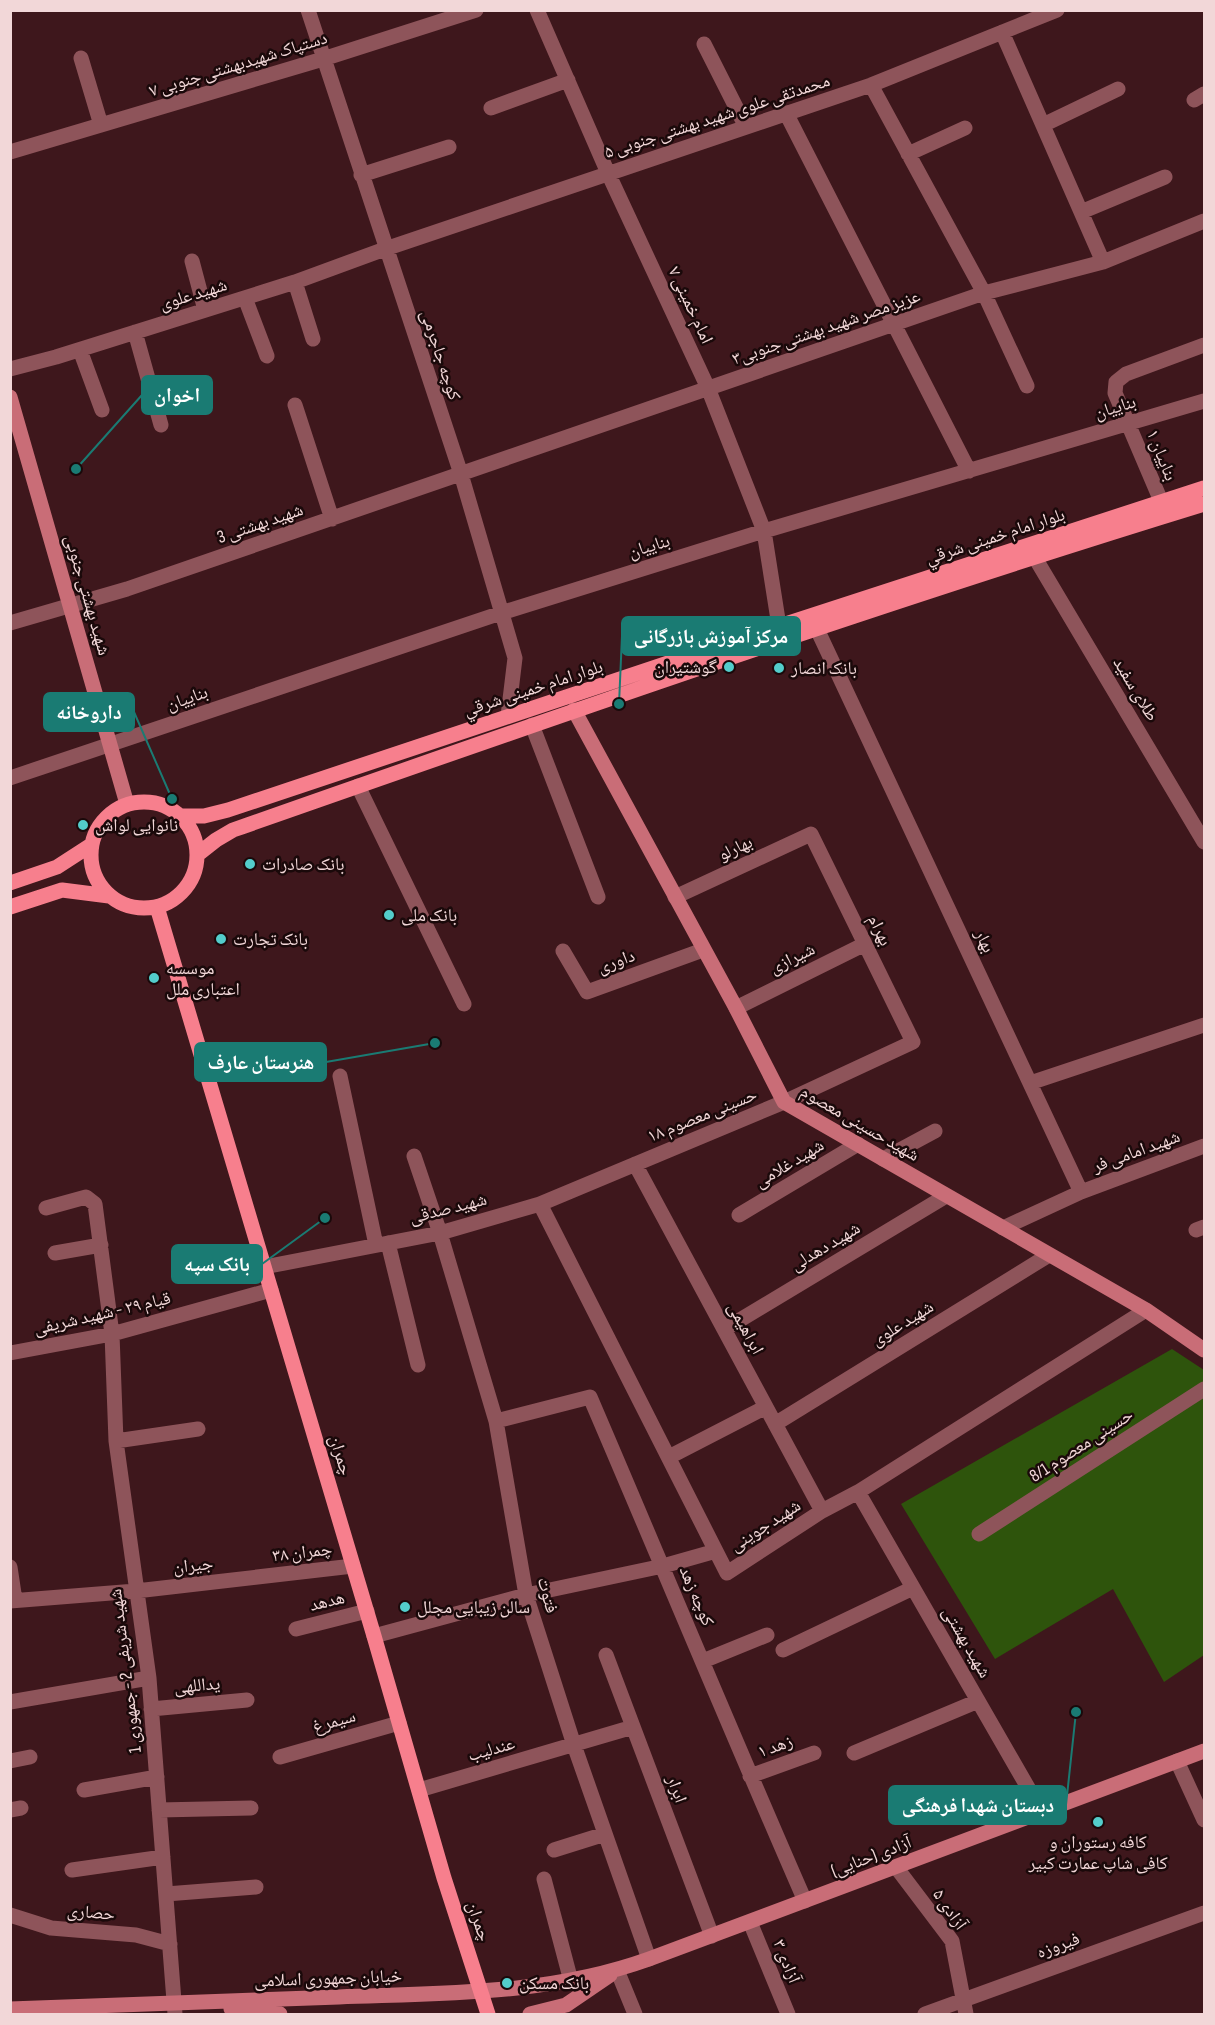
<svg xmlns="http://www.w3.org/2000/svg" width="1215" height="2025" font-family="'Sofia Sans Condensed','Noto Naskh Arabic',sans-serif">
<rect width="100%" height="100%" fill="#3e171c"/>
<!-- green -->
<path fill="#2e540c" d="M 1172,1349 L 1204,1370 L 1204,1655 L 1164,1682 L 1113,1589 L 995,1659 L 901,1504 Z"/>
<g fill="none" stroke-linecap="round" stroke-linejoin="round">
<!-- minor -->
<path stroke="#8e545a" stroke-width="15" d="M 308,10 L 461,474 L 515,658 L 508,716
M 537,10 L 608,173 L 708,388 L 764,531 L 779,626
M 1002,32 L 1103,262
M 704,44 L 746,127
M 81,58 L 101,125
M 871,85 L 984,293 L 1027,386
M 1194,100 L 1204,94
M 491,108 L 568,80
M 786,113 L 969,471
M 1043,125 L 1118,89
M 10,152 L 323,59 L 476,10
M 908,154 L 965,128
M 361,175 L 449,147
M 1081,212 L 1165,177
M 192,261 L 205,310
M 295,282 L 313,339
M 245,298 L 267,356
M 135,332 L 161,425
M 80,350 L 102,410
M 10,369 L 56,357 L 295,282 L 385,249 L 871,85 L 1057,10
M 295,405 L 332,519
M 1161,501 L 1115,393 L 1116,382 L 1126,374 L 1204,345
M 1034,556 L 1204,842
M 10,623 L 127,589 L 984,293 L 1103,262 L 1204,221
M 817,629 L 1081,1192 L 1003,1228
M 532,725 L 598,897
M 10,778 L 501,613 L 764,531 L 1204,401
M 358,786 L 464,1004
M 563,951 L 587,992 L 703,950
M 736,1008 L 865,944
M 340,1076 L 376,1245
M 1030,1083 L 1204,1025
M 414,1156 L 440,1233 L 496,1421 L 526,1595 L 574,1745 L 649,1959
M 883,1159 L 935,1131
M 635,1164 L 822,1511
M 1081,1192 L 1204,1146
M 540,1204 L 727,1573 L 822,1511 L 858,1492 L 1146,1310
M 46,1208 L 86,1197 L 95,1204 L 112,1334 L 116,1441 L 149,1678 L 175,2014
M 739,1215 L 858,1144
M 1196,1230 L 1204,1227
M 388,1243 L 418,1365
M 55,1253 L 101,1245
M 264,1267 L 440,1233 L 540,1204 L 784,1102 L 913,1042 L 811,834 L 675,897
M 725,1329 L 946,1196
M 10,1353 L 112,1334 L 271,1290
M 496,1421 L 590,1397 C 662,1565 732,1734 805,1901
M 775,1424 L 1049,1255
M 116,1441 L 198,1429
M 669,1457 L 766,1407
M 858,1492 L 1042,1812
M 979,1534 L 1204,1389
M 10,1567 L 15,1600
M 10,1601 L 136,1591 L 353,1566
M 296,1629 L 367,1611
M 374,1636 L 526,1595 L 663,1566 L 716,1551
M 783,1650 L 913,1588
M 606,1655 L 712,1936
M 703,1661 L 767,1635
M 10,1702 L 149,1678
M 151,1709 L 247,1700
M 854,1753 L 978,1701
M 280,1757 L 399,1723
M 10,1761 L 30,1757
M 1177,1761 L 1204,1820
M 750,1776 L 814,1753
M 84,1790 L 157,1777
M 419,1790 L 633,1727
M 10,1810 L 21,1808
M 159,1810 L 251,1808
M 554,1850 L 605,1834
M 896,1867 L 952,1941 L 966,2014
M 72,1870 L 163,1857
M 544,1879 L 571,1981
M 166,1894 L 256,1887
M 10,1915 L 51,1928 L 136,1935 L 170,1944
M 750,1922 L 788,2014
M 617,1970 L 635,2014
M 925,2014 L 1204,1913"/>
<!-- secondary -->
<path stroke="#c96d77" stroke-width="15" d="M 10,397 L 127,804
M 574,710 L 736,1008 L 784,1102 L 1146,1310 L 1204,1350
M 10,2009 C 120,2005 229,2001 339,1997 C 444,1993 549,1995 649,1959 L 1204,1751
M 231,2009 L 280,2014
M 530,2014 L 566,2005 L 610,1975"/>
<!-- primary -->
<path stroke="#f77f8d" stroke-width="15" d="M91 855a53 53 0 1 1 106 0a53 53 0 1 1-106 0Z
M 180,816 L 204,816 L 228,810 L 779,626 L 1204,488
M 197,855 L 216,840 L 233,830 C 555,717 878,604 1204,504
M 10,883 L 57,867 L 91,845
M 10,907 L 62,890 L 109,896
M 157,907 L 374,1636 L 444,1878 L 488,2014"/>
</g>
<!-- markers -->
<g fill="#53cdcb" stroke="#1a090a" stroke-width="2">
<circle cx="729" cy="667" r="6"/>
<circle cx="779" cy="668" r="6"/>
<circle cx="83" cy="825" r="6"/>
<circle cx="250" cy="864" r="6"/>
<circle cx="389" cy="915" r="6"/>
<circle cx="221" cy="939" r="6"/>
<circle cx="154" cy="978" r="6"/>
<circle cx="405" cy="1607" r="6"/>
<circle cx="1098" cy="1822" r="6"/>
<circle cx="507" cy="1983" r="6"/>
</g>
<g text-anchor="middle" stroke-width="5" stroke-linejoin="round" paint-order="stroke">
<!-- street labels -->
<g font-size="18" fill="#f2d7d8" stroke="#1a090a">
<text transform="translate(238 64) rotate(-17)" y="6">دستپاک شهیدبهشتی جنوبی ۷</text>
<text transform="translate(717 116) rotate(-18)" y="6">محمدتقی علوی شهید بهشتی جنوبی ۵</text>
<text transform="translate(193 294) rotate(-17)" y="6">شهید علوی</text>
<text transform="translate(691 305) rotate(65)" y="6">امام خمینی ۷</text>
<text transform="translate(826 327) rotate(-19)" y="6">عزیز مصر شهید بهشتی جنوبی۳</text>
<text transform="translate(441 355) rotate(72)" y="6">کوچه جاجرمی</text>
<text transform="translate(1115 407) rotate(-17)" y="6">بناییان</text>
<text transform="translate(1162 455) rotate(68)" y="6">بناییان ۱</text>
<text transform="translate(260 523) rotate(-19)" y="6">شهید بهشتی 3</text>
<text transform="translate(995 536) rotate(-18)" y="6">بلوار امام خمینی شرقي</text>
<text transform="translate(649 546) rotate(-17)" y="6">بناییان</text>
<text transform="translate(88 595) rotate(74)" y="6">شهید بهشتی جنوبی</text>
<text transform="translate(533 688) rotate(-18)" y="6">بلوار امام خمینی شرقي</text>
<text transform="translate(1136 689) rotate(59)" y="6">طلای سفید</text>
<text transform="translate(187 698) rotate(-19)" y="6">بناییان</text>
<text transform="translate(735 848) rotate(-25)" y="6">بهارلو</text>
<text transform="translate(880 930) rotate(64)" y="6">بهرام</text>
<text transform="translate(985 941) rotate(65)" y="6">بهار</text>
<text transform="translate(792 958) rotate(-26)" y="6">شیرازی</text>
<text transform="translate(616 961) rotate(-20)" y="6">داوری</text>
<text transform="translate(702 1115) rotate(-22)" y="6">حسینی معصوم ۱۸</text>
<text transform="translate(860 1123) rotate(30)" y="6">شهید حسینی معصوم</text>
<text transform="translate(1136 1151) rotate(-20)" y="6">شهید امامی فر</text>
<text transform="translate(789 1163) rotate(-31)" y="6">شهید غلامی</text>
<text transform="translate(448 1208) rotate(-14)" y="6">شهید صدقی</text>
<text transform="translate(825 1246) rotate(-31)" y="6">شهید دهدلی</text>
<text transform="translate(102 1313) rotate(-13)" y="6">قیام ۲۹ - شهید شریفی</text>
<text transform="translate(902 1323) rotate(-32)" y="6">شهید علوی</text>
<text transform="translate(746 1328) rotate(62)" y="6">ابراهیمی</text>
<text transform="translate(1081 1445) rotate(-33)" y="6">حسینی معصوم 8/1</text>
<text transform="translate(341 1455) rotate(73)" y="6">چمران</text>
<text transform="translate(765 1525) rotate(-33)" y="6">شهید جوینی</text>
<text transform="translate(302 1552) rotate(-7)" y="6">چمران ۳۸</text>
<text transform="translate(193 1565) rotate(-6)" y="6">جیران</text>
<text transform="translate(548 1595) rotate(75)" y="6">فتوت</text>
<text transform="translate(697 1596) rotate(67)" y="6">کوچه زهد</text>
<text transform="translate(327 1601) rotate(-14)" y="6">هدهد</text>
<text transform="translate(967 1642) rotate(60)" y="6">شهید بهشتی</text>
<text transform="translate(125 1671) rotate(-97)" y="6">شهید شریفی 2 - جمهوری 1</text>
<text transform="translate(197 1685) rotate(-5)" y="6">یداللهی</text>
<text transform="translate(334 1721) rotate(-16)" y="6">سیمرغ</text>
<text transform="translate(775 1746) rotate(-20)" y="6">زهد ۱</text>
<text transform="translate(491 1749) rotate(-16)" y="6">عندلیب</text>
<text transform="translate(677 1789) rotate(69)" y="6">ابرار</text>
<text transform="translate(871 1856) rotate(-21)" y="6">آزادی (حنایی)</text>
<text transform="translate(950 1909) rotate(55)" y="6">آزادی ۵</text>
<text transform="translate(91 1912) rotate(5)" y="6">حصاری</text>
<text transform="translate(479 1921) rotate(71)" y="6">چمران</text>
<text transform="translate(1058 1945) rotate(-20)" y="6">فیروزه</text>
<text transform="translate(787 1961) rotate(68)" y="6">آزادی ۳</text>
<text transform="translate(328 1978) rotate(-2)" y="6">خیابان جمهوری اسلامی</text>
</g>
<!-- poi labels -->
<g font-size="18" fill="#f2d7d8" stroke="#1a090a" text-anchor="start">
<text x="717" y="673" text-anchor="end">گوشتیران</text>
<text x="791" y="674">بانک انصار</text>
<text x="95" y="831">نانوایی لواش</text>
<text x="262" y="870">بانک صادرات</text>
<text x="401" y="921">بانک ملی</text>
<text x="233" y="945">بانک تجارت</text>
<text x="166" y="974">موسسه<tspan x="166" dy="21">اعتباری ملل</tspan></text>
<text x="417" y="1613">سالن زیبایی مجلل</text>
<text x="1098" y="1848" text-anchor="middle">کافه رستوران و<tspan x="1098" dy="21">کافی شاپ عمارت کبیر</tspan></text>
<text x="519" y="1989">بانک مسکن</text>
</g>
</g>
<!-- callouts -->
<path fill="none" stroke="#1a7b73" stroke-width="2" d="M76 469L142 395M619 704L622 636M172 799L134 712M435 1043L326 1062M325 1218L262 1264M1076 1712L1066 1805"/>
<g fill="#1a7b73" stroke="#1a090a" stroke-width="2">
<circle cx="76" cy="469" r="6"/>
<circle cx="619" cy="704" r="6"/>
<circle cx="172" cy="799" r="6"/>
<circle cx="435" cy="1043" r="6"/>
<circle cx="325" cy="1218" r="6"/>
<circle cx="1076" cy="1712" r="6"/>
</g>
<g fill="#1a7b73" stroke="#1a7b73" stroke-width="2">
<rect x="142" y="376" width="70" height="38" rx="6"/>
<rect x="622" y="617" width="178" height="38" rx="6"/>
<rect x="44" y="693" width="90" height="38" rx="6"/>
<rect x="195" y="1043" width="131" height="38" rx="6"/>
<rect x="172" y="1245" width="90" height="38" rx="6"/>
<rect x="889" y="1786" width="177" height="38" rx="6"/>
</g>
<g font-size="20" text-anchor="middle" font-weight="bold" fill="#fff">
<text x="177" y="402">اخوان</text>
<text x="711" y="643">مرکز آموزش بازرگانی</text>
<text x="89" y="719">داروخانه</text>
<text x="261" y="1069">هنرستان عارف</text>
<text x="217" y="1271">بانک سپه</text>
<text x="978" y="1812">دبستان شهدا فرهنگی</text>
</g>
<!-- border -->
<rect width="1215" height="2025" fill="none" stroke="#f2d7d8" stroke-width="24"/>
</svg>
